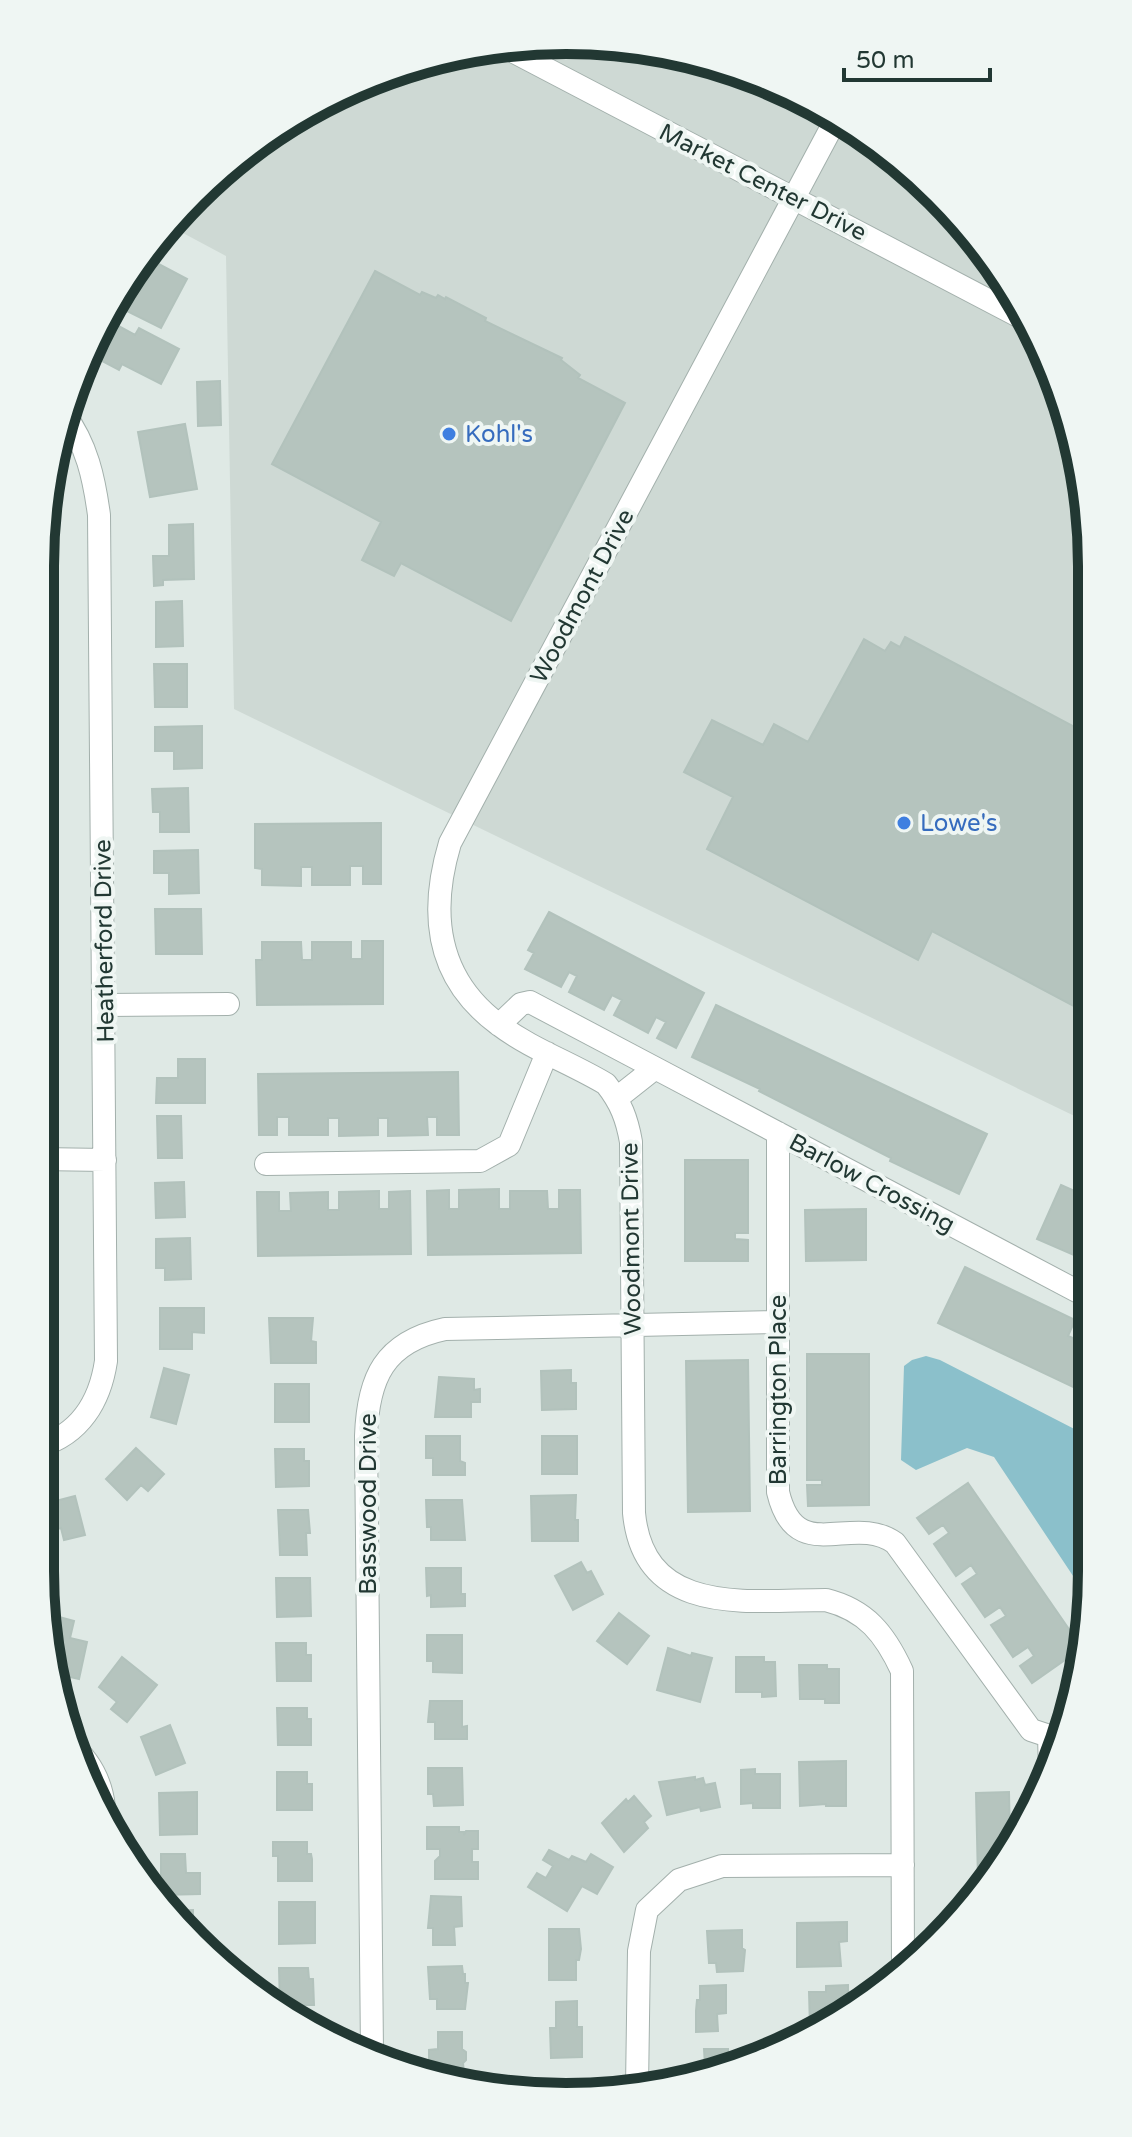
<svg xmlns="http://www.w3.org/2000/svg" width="1132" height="2137" font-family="'Varela Round',sans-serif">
<rect width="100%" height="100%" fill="#dfe9e5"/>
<!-- built -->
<path fill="#ced9d4" d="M 601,41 L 703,58 L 799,94 L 912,170 L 984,246 L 1052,365 L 1087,497 L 1089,1123 L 234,709 L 226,256 L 168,225 L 220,170 L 303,110 L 397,68 L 498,44 Z"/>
<!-- water -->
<path fill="#8bc0cb" d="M 926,1356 L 940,1360 L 1090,1437 L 1091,1603 L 994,1457 L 967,1448 L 916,1470 L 901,1460 L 904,1366 L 912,1360 Z"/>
<!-- building -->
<path fill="#b5c4be" stroke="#b2c2bc" stroke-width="2" d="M 151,260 L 187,279 L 161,328 L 125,310 Z
M 375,271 L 420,295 L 422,292 L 436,298 L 438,295 L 445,299 L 446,297 L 486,318 L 485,321 L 562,358 L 561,360 L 580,375 L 578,378 L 625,403 L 511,621 L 401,563 L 394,576 L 362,560 L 381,522 L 272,464 Z
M 108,312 L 115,315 L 111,322 L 135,335 L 139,328 L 179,349 L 161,384 L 122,364 L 119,370 L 87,353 L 94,333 Z
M 220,381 L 221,425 L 198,426 L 197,382 Z
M 185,424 L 197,489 L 150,497 L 138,432 Z
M 46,500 L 47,544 L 41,544 L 41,532 Z
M 193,524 L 194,579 L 163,580 L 163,585 L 154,586 L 153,556 L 169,556 L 169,525 Z
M 182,601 L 183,646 L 156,647 L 156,602 Z
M 905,637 L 1088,734 L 1089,1014 L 932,931 L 918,960 L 707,849 L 733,797 L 684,772 L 712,720 L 763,745 L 774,724 L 808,742 L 864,639 L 885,651 L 891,642 L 900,647 Z
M 154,664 L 187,664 L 187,707 L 155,707 Z
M 41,689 L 48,689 L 49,732 L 41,732 Z
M 202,726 L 202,768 L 174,769 L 174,751 L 155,751 L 155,727 Z
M 41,748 L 50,748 L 51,791 L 41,791 Z
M 188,788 L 189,832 L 160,832 L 160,812 L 153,812 L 152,789 Z
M 53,817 L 53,852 L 41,852 L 41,818 Z
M 381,823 L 381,884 L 363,884 L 363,866 L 350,866 L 350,885 L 312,885 L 312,867 L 301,867 L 301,886 L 262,885 L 262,869 L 255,868 L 255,824 Z
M 198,850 L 199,893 L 169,894 L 169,873 L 154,873 L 154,851 Z
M 41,878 L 47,878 L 48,918 L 41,918 Z
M 155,909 L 201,909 L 202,954 L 156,954 Z
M 549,912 L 704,993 L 676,1048 L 657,1038 L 666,1022 L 656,1017 L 648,1033 L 614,1015 L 622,1000 L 612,995 L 604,1010 L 569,992 L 577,976 L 569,972 L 561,987 L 525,969 L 534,953 L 528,950 Z
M 41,939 L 48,939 L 49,980 L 41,981 Z
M 362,941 L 383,941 L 383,1004 L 257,1005 L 256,960 L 262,960 L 262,942 L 301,942 L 302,960 L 312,960 L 312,942 L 351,942 L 351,959 L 362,959 Z
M 50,1000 L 50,1046 L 41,1046 L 41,1001 Z
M 716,1005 L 987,1134 L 959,1194 L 890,1161 L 891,1158 L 759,1091 L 760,1089 L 692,1057 Z
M 178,1059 L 205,1059 L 205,1103 L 156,1103 L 157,1078 L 178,1078 Z
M 41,1065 L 50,1065 L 51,1106 L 40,1106 Z
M 458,1072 L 459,1135 L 437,1135 L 437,1117 L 427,1117 L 428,1135 L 388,1136 L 388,1118 L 378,1118 L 378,1135 L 339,1136 L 339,1118 L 328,1118 L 328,1135 L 289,1135 L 289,1117 L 277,1117 L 277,1135 L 259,1135 L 258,1074 Z
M 157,1116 L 181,1116 L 182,1158 L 158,1158 Z
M 685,1160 L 748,1160 L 748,1233 L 735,1233 L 735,1239 L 748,1240 L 748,1261 L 685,1261 Z
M 184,1182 L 185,1217 L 156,1218 L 155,1183 Z
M 1061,1185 L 1090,1198 L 1090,1262 L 1037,1239 Z
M 499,1189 L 499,1209 L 510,1209 L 510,1191 L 547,1191 L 548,1209 L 559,1209 L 559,1190 L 580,1190 L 581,1253 L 428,1255 L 427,1191 L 449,1190 L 449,1209 L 459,1209 L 459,1190 Z
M 379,1191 L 379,1209 L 389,1209 L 389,1192 L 410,1191 L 411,1254 L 258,1256 L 257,1192 L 279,1192 L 279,1211 L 291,1211 L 290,1193 L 328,1192 L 328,1210 L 339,1210 L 339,1192 Z
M 866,1209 L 866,1260 L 806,1261 L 805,1210 Z
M 40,1213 L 49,1213 L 50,1257 L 40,1257 Z
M 190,1238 L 191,1279 L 165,1280 L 165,1268 L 156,1268 L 156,1239 Z
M 965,1267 L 1075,1320 L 1068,1336 L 1075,1339 L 1081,1326 L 1090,1331 L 1090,1395 L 938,1323 Z
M 160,1308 L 204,1308 L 204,1333 L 192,1332 L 192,1349 L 160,1349 Z
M 269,1318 L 313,1318 L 311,1341 L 316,1342 L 316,1363 L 271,1363 Z
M 40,1337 L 50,1337 L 50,1378 L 40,1378 Z
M 807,1354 L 869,1354 L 869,1505 L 808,1506 L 807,1485 L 822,1485 L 822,1480 L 807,1480 Z
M 748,1360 L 750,1511 L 688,1512 L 686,1361 Z
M 164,1368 L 189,1375 L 176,1424 L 151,1417 Z
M 571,1370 L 571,1383 L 576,1383 L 576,1409 L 542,1410 L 541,1371 Z
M 439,1377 L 474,1379 L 474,1390 L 480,1389 L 480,1402 L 471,1402 L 471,1417 L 435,1417 Z
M 275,1384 L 309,1384 L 309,1422 L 275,1422 Z
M 426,1436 L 460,1436 L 460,1461 L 465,1463 L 465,1475 L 433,1475 L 433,1458 L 426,1458 Z
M 542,1436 L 577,1436 L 577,1474 L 542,1474 Z
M 136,1448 L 164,1474 L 148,1491 L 141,1485 L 127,1500 L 106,1479 Z
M 275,1449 L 304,1449 L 304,1461 L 309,1461 L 309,1486 L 276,1487 Z
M 968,1483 L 1082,1648 L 1032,1683 L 1020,1666 L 1034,1656 L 1028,1647 L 1013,1657 L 991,1625 L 1006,1616 L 1000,1607 L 985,1617 L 962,1584 L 977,1574 L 971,1565 L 956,1576 L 934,1544 L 949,1533 L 943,1525 L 929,1534 L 917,1518 Z
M 576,1495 L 575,1520 L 578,1520 L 578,1541 L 532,1541 L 531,1496 Z
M 75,1496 L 85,1535 L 64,1540 L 61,1528 L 40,1534 L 40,1505 Z
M 426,1500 L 462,1500 L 465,1540 L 431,1540 L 431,1527 L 427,1527 Z
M 278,1510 L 308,1510 L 310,1533 L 306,1533 L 307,1555 L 280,1555 Z
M 581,1562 L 587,1573 L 591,1571 L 603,1594 L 573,1610 L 555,1576 Z
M 426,1568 L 461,1568 L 461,1594 L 465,1594 L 465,1606 L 431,1607 L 431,1595 L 427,1596 Z
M 276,1578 L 310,1578 L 311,1616 L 277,1617 Z
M 619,1613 L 649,1636 L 627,1664 L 597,1641 Z
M 48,1614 L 74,1621 L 70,1638 L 87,1642 L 79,1679 L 57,1674 Z
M 427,1635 L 462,1635 L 462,1673 L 433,1672 L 433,1661 L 427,1661 Z
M 276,1643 L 306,1643 L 306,1655 L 311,1655 L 311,1681 L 277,1681 Z
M 668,1648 L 691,1656 L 692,1653 L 712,1658 L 700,1702 L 657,1690 Z
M 122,1657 L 157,1685 L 127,1722 L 111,1709 L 117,1702 L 99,1687 Z
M 736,1657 L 764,1657 L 764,1662 L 775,1662 L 776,1696 L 762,1697 L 762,1692 L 736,1692 Z
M 799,1665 L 827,1665 L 827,1669 L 839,1669 L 839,1703 L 825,1703 L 825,1699 L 800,1699 Z
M 430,1701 L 462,1701 L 462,1727 L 467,1726 L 467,1739 L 435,1739 L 435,1722 L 428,1722 Z
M 277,1708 L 307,1708 L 307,1719 L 311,1719 L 311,1745 L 278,1745 Z
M 170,1725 L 185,1763 L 156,1775 L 141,1737 Z
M 846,1761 L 846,1806 L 826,1806 L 826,1804 L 800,1806 L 799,1762 Z
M 428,1768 L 462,1768 L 463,1805 L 434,1806 L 433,1794 L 428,1794 Z
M 755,1769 L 755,1774 L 780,1774 L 780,1808 L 753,1808 L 753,1803 L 741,1804 L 741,1770 Z
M 277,1772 L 307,1772 L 307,1784 L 312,1784 L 312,1810 L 277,1810 Z
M 695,1777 L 695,1780 L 703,1778 L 705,1785 L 715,1783 L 720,1807 L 701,1811 L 700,1807 L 667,1815 L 659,1782 Z
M 197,1792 L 197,1834 L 160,1835 L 159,1793 Z
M 1009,1792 L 1010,1842 L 983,1880 L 978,1880 L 976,1793 Z
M 634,1796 L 651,1816 L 644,1822 L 648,1828 L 624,1852 L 602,1823 L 626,1799 L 628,1802 Z
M 427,1827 L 459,1827 L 459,1832 L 464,1832 L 464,1835 L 466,1831 L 478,1831 L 478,1849 L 472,1849 L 472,1862 L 478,1862 L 478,1879 L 435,1879 L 435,1861 L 440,1856 L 440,1849 L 427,1849 Z
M 273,1842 L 307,1842 L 307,1854 L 311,1854 L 312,1859 L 312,1881 L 278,1881 L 278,1856 L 273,1856 Z
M 549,1850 L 569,1860 L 572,1856 L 586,1862 L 591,1854 L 613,1867 L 597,1894 L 582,1886 L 567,1911 L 528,1887 L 537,1873 L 546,1878 L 553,1866 L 543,1860 Z
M 161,1854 L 185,1854 L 186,1873 L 200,1873 L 200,1894 L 161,1895 Z
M 431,1896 L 461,1897 L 462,1926 L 454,1927 L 455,1945 L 433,1945 L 433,1928 L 428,1928 Z
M 279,1902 L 315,1902 L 315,1943 L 279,1944 Z
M 193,1910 L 193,1933 L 170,1911 Z
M 847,1922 L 847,1941 L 839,1942 L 841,1966 L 797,1967 L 797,1923 Z
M 549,1929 L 579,1929 L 581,1949 L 579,1960 L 576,1960 L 576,1980 L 549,1980 Z
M 742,1930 L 742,1948 L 745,1950 L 743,1971 L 717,1972 L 716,1963 L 709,1963 L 707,1931 Z
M 462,1966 L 463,1974 L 465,1974 L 465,1983 L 468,1983 L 465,2009 L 437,2009 L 437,1999 L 430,1999 L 428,1967 Z
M 279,1968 L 308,1968 L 309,1979 L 313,1979 L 314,2005 L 280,2005 Z
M 726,1985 L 726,2013 L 717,2014 L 718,2031 L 696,2032 L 696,2011 L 697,2000 L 700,2000 L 700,1986 Z
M 848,1985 L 848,2008 L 841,2008 L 841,2018 L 824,2027 L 810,2027 L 809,1992 L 826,1992 L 826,1986 Z
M 577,2001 L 577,2027 L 582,2027 L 582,2057 L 551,2058 L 550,2028 L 556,2028 L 556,2002 Z
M 438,2032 L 462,2032 L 462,2049 L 466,2052 L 466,2060 L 463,2063 L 464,2073 L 429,2073 L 429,2050 L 438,2049 Z
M 704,2049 L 728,2049 L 728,2066 L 699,2073 L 698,2067 L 705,2066 Z
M 548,2085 L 576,2085 L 576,2093 L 548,2091 Z"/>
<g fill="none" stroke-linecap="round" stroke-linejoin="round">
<defs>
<path id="minor" d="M 499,44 L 1026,320
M 836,119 L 450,843 C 429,913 436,978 498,1024 C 531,1049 571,1063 606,1084 C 621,1103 627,1119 631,1142 L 634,1513 C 644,1618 750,1600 826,1600 C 866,1610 885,1634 902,1671 L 903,1971
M 105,1005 L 228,1004
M 499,1025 L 521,1004 L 530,1002 L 655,1068
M 617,1098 L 655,1068 L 1090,1298
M 778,1133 L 778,1492 C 796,1568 852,1512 895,1543 L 1031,1730 L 1049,1736 L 1063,1736
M 40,1159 L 105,1160
M 266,1164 L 480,1161 L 509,1145 L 547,1053
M 40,1446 C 80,1434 100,1401 106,1361 L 99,515 C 94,478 87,445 64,414
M 1049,1736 L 1050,1772
M 69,1743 C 90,1760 101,1780 104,1807
M 372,2053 L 366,1436 C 368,1378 384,1342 445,1329 L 777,1322
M 637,2087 L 639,1951 L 647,1910 L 679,1880 L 722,1866 L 903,1865"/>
</defs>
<!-- minor casing -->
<use href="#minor" stroke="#a3b0ac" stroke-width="24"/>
<!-- minor -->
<use href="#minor" stroke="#fff" stroke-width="22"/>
</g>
<!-- markers -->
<g fill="#3f7fe0" stroke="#eff6f3" stroke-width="3">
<circle cx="449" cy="434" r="8"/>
<circle cx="904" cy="823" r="8"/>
</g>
<g text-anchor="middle" stroke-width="8" stroke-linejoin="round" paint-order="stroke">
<!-- street labels -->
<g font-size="24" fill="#223833" stroke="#eff6f3">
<text transform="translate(763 182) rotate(27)" y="8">Market Center Drive</text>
<text transform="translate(582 596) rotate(-62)" y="8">Woodmont Drive</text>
<text transform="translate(104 941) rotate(-91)" y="8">Heatherford Drive</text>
<text transform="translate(872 1183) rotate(28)" y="8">Barlow Crossing</text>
<text transform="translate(631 1239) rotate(-91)" y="8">Woodmont Drive</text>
<text transform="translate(778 1390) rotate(-90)" y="8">Barrington Place</text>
<text transform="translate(368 1504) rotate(-90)" y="8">Basswood Drive</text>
</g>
<!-- shop labels -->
<g font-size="24" fill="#366cbe" stroke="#eff6f3" text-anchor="start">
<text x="465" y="442">Kohl's</text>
<text x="920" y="831">Lowe's</text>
</g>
</g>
<!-- crop -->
<path d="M0 0H1132V2137H0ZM566 54H566A512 512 0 0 1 1078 566V1571A512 512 0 0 1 566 2083H566A512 512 0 0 1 54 1571V566A512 512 0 0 1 566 54Z" fill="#eff6f3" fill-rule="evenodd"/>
<path fill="none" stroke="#223833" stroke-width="10" d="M566 54H566A512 512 0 0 1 1078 566V1571A512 512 0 0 1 566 2083H566A512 512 0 0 1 54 1571V566A512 512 0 0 1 566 54Z"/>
<!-- scale -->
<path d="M844 68v12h146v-12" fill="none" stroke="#223833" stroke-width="4"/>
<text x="856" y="68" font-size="24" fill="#223833" stroke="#eff6f3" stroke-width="6" paint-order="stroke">50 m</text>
</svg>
